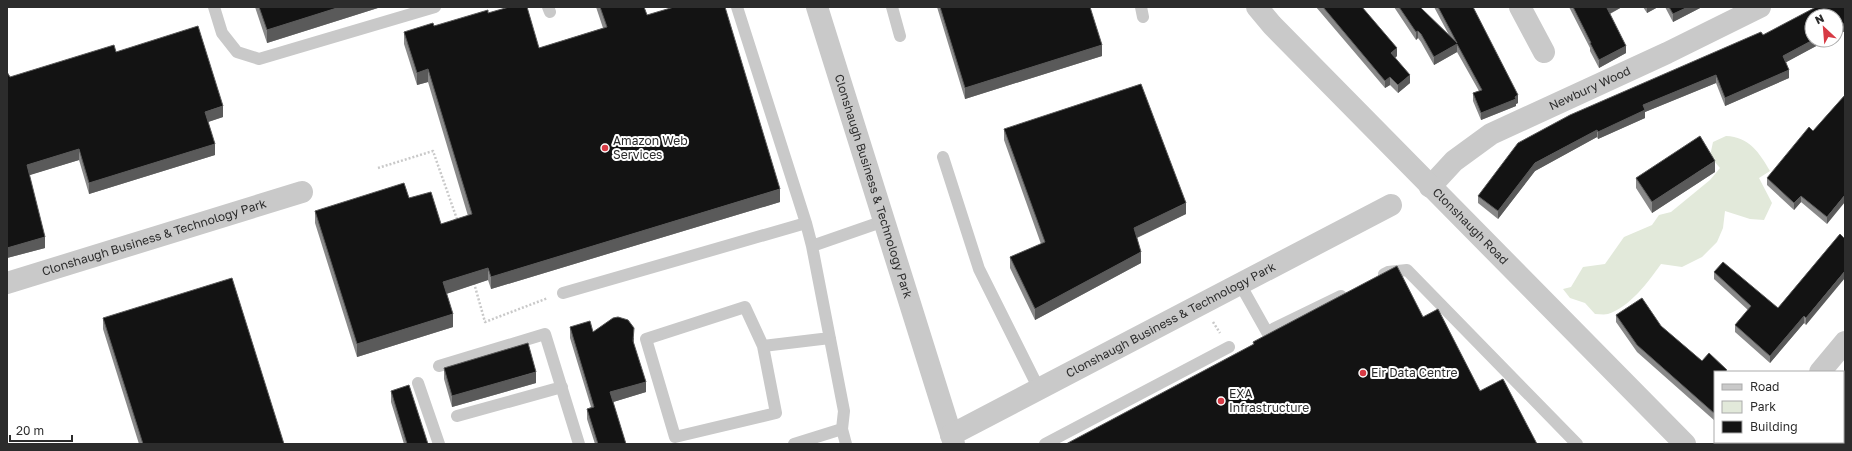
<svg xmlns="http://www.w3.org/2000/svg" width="1852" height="451" font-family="'Golos Text',sans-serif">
<rect width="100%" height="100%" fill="#fff"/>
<!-- green -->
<path fill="#e2e9da" d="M 1726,136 C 1749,137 1759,152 1770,171 L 1759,178 L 1772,203 L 1764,220 L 1750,219 L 1725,211 L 1723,228 L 1717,242 L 1702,257 L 1682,267 L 1661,264 C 1648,282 1630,307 1608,314 C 1604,315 1599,314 1595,314 L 1585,303 L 1570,298 L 1563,289 L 1571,287 L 1583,267 L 1605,264 L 1624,237 L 1652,225 L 1659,215 L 1671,212 L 1710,180 L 1720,168 L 1710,156 L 1713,142 Z"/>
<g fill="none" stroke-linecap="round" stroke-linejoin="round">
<!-- path -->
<path stroke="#c9c9c9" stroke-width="2.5" stroke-dasharray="2 2" stroke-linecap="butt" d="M 378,168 L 433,151 L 458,222
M 474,283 L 485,322 L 548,298
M 1213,322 L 1220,333"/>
<!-- service -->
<path stroke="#c9c9c9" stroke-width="12" d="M 214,7 L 222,33 L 237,52 L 259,59 L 435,7
M 548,7 L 550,12
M 737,7 L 806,223
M 892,7 L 900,36
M 1141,7 L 1143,17
M 943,157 L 979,269 L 1039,389
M 812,246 L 844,411 L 842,429 L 846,444
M 1384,274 L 1388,272 L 1407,270 L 1577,444
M 1240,284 L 1267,332 L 1341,296
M 563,293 L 806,223 L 812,246 L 884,221
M 763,346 L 776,413 L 675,437 L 646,339 L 745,307 L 763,346 L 830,338
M 439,366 L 545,334 L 579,444
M 418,383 L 439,444
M 457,416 L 562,387
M 794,444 L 842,429
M 1045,444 L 1229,347"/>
<!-- minor -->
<g stroke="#c9c9c9" stroke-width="22">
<path id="s1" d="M 817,7 L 954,444"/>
<path d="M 1520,7 L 1544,52"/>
<path id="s2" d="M 1430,187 L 1454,161 L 1491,134 L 1667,53 L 1760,7"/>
<path id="s3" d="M 7,283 L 302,192"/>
<path id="s4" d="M 951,435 L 1391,205"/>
</g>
<!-- tertiary -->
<g stroke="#c9c9c9" stroke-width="22">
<path id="s5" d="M 1257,7 L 1272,25 L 1685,444"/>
<path d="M 1820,372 L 1845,342"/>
<path d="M 1760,444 L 1762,442"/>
</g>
</g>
<!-- wall -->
<path fill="#898989" d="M 255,7 L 381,7 L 267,43 Z
M 596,7 L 644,7 L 647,15 L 780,202 L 491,289 L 488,280 L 446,294 L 453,327 L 357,357 L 315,223 L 315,211 L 409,198 L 441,224 L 468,216 L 428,82 L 417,85 L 404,44 L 404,32 L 434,26 L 488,13 L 539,48 L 603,28 Z
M 937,7 L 1090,7 L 1102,56 L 965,99 Z
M 1316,7 L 1362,7 L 1397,56 L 1395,58 L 1410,83 L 1398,93 L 1390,85 L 1385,88 Z
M 1394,7 L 1420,7 L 1449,35 L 1434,7 L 1473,7 L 1518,103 L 1516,104 L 1516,106 L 1481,120 L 1473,101 L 1473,93 L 1479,91 L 1457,52 L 1434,65 L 1421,42 L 1418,38 L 1416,40 Z
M 1569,7 L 1622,7 L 1610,14 L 1626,53 L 1599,68 L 1590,51 L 1590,48 Z
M 1643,7 L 1658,7 L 1647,13 Z
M 1665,7 L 1702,7 L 1673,22 Z
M 1845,7 L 1845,31 L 1786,62 L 1789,78 L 1725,106 L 1716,83 L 1645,112 L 1645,118 L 1598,139 L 1597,137 L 1535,171 L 1498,219 L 1478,203 L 1478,196 L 1763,35 Z
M 116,52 L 223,117 L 208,122 L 215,155 L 89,194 L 79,160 L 29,175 L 45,248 L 7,258 L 7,72 L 10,77 Z
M 1845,95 L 1827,224 L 1801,202 L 1794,210 L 1767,185 L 1767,178 L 1813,131 Z
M 1004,129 L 1186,214 L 1137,238 L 1141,263 L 1035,320 L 1010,268 L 1010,257 L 1041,244 L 1004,140 Z
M 1715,172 L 1652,213 L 1636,188 L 1636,178 Z
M 1840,234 L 1806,325 L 1804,323 L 1770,363 L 1735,332 L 1735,325 L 1748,310 L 1714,279 L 1714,272 L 1778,308 Z
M 1616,315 L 1661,326 L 1715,372 L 1715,421 L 1637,352 L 1616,322 Z
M 103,318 L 284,444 L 139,444 L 103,329 Z
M 570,327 L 634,338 L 634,344 L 646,392 L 613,402 L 626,444 L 595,444 L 587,419 L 587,409 L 591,407 L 570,338 Z
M 444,368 L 536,383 L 452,407 L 444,379 Z
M 391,391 L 428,444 L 404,444 L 391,402 Z"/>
<!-- shaded-wall -->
<path fill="#5a5a5a" d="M 340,7 L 381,7 L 267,43 L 267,30 Z
M 1608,7 L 1622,7 L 1607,15 L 1607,8 Z
M 1647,7 L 1658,7 L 1647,13 Z
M 1688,7 L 1702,7 L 1673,22 L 1673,14 Z
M 1845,23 L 1845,31 L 1836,35 L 1836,28 Z
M 1418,31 L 1418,38 L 1416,40 L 1416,32 Z
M 1813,40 L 1827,40 L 1783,64 L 1783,56 Z
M 1457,44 L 1457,52 L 1434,65 L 1434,57 Z
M 1102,45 L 1102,56 L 965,99 L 965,88 Z
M 1626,46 L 1626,53 L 1599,68 L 1599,60 Z
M 1397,48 L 1397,56 L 1391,61 L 1391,53 Z
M 428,69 L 428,82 L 417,85 L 417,73 Z
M 1789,70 L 1789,78 L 1725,106 L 1725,98 Z
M 1410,75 L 1410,83 L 1398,93 L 1398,85 Z
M 1716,75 L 1716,83 L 1645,112 L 1645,118 L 1598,139 L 1598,132 L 1643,105 Z
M 1390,77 L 1390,85 L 1385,88 L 1385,81 Z
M 1518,95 L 1518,103 L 1516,104 L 1516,106 L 1481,120 L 1481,113 Z
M 223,106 L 223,117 L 205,123 L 205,112 Z
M 1597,130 L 1597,137 L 1535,171 L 1498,219 L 1498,211 L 1535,163 Z
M 215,144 L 215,155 L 89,194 L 89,183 Z
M 79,149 L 79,160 L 27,176 L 27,165 Z
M 1715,161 L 1715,172 L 1652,213 L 1652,202 Z
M 780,189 L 780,202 L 491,289 L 491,277 Z
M 1845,195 L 1845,202 L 1827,224 L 1827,217 Z
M 1801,196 L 1801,202 L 1794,210 L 1794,203 Z
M 1186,203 L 1186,214 L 1134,239 L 1134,228 Z
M 45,237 L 45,248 L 7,258 L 7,248 Z
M 1141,252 L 1141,263 L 1035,320 L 1035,309 Z
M 488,268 L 488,280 L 443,295 L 443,282 Z
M 1845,271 L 1845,278 L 1806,325 L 1806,318 Z
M 453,314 L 453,327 L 357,357 L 357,344 Z
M 1804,316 L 1804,323 L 1770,363 L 1770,356 Z
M 536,372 L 536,383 L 452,407 L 452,396 Z
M 646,382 L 646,392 L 610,403 L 610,392 Z"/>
<!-- building -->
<path fill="#131313" stroke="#5a5a5a" d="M 259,7 L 340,7 L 267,30 Z
M 509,7 L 527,7 L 539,48 L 607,27 L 600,7 L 644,7 L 647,15 L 674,7 L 725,7 L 780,189 L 491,277 L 488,268 L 443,282 L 453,314 L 357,344 L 315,211 L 404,183 L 409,198 L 431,192 L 441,224 L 472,214 L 428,69 L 417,73 L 404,32 L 433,23 L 434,26 L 488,10 L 488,13 Z
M 940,7 L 1090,7 L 1102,45 L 965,88 Z
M 1323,7 L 1362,7 L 1397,48 L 1391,53 L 1410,75 L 1398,85 L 1390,77 L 1385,81 Z
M 1399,7 L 1420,7 L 1457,43 L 1438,7 L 1473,7 L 1518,95 L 1515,97 L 1516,99 L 1481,113 L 1473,93 L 1482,90 L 1457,44 L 1434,57 L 1421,34 L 1418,31 L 1416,32 Z
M 1573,7 L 1608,7 L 1607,8 L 1626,46 L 1599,60 L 1590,43 L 1591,43 Z
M 1669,7 L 1688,7 L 1673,14 Z
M 1816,7 L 1845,7 L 1845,23 L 1836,28 L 1836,16 L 1812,16 L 1812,40 L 1813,40 L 1783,56 L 1789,70 L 1725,98 L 1716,75 L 1643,105 L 1645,110 L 1598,132 L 1597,130 L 1535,163 L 1498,211 L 1478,196 L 1518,143 L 1570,115 L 1761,32 L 1763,35 Z
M 198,26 L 223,106 L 205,112 L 215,144 L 89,183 L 79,149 L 27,165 L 45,237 L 7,248 L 7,72 L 10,77 L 114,45 L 116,52 Z
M 1141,84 L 1186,203 L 1134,228 L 1141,252 L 1035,309 L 1010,257 L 1045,242 L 1004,129 Z
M 1845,95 L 1845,195 L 1827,217 L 1801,196 L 1794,203 L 1767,178 L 1809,127 L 1813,131 Z
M 1700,136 L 1715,161 L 1652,202 L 1636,178 Z
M 1840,234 L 1845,239 L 1845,271 L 1806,318 L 1804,316 L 1770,356 L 1735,325 L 1751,306 L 1714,272 L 1723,262 L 1778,308 Z
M 1397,266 L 1423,317 L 1438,309 L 1480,391 L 1503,379 L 1537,444 L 1066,444 L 1254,344 L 1253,342 Z
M 232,278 L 284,444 L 143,444 L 103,318 Z
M 1642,298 L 1661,326 L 1702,361 L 1709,353 L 1727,370 L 1725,372 L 1715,372 L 1715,414 L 1637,345 L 1616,315 Z
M 618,317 L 628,320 L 634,328 L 633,341 L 646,382 L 610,392 L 626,444 L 598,444 L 587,409 L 594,407 L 570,327 L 590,321 L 593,332 L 613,318 Z
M 528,343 L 536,372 L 452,396 L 444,368 Z
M 409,385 L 428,444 L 407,444 L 391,391 Z
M 1845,404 L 1845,444 L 1810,444 L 1812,442 L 1843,442 L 1843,407 Z"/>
<!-- markers -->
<g fill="#d73a44" stroke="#fff" stroke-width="1.5">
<circle cx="605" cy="148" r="4"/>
<circle cx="1363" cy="373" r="4"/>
<circle cx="1221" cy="401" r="4"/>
</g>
<g text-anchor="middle" stroke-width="4" stroke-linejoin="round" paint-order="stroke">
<!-- street labels -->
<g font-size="12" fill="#2c2c2c" stroke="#fff">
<text dy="4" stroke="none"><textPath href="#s2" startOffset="190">Newbury Wood</textPath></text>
<text dy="4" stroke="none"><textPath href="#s1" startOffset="188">Clonshaugh Business &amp; Technology Park</textPath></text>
<text dy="4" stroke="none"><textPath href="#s5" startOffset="306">Clonshaugh Road</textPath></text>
<text dy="4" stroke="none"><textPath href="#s3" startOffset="154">Clonshaugh Business &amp; Technology Park</textPath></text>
<text dy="4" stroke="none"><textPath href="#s4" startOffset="248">Clonshaugh Business &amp; Technology Park</textPath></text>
</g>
<!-- poi labels -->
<g font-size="12" fill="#2c2c2c" stroke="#fff" text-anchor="start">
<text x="613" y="145">Amazon Web<tspan x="613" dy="14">Services</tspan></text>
<text x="1371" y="377">Eir Data Centre</text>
<text x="1229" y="398">EXA<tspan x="1229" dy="14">Infrastructure</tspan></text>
</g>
</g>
<!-- border -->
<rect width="1852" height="451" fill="none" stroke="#2c2c2c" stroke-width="16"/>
<!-- legend -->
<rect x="1714" y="371" width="130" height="72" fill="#ffffff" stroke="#ababab"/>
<rect x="1722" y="384" width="20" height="6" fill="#c9c9c9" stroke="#ababab"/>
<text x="1750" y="391" font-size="12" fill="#2c2c2c">Road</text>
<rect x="1722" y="401" width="20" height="12" fill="#e2e9da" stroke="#ababab"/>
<text x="1750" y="411" font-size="12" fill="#2c2c2c">Park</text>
<rect x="1722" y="421" width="20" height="12" fill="#131313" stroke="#ababab"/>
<text x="1750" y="431" font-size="12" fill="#2c2c2c">Building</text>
<!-- north arrow -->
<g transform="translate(1824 28) rotate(334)"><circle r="19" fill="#ffffff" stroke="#ababab"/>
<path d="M0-3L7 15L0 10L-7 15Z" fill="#d73a44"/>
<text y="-6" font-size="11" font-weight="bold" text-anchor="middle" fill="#2c2c2c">N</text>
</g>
<!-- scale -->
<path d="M10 435v6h62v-6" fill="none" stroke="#2c2c2c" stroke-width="2"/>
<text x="16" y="435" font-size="12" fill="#2c2c2c" stroke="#ffffff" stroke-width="3" paint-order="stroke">20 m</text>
</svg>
